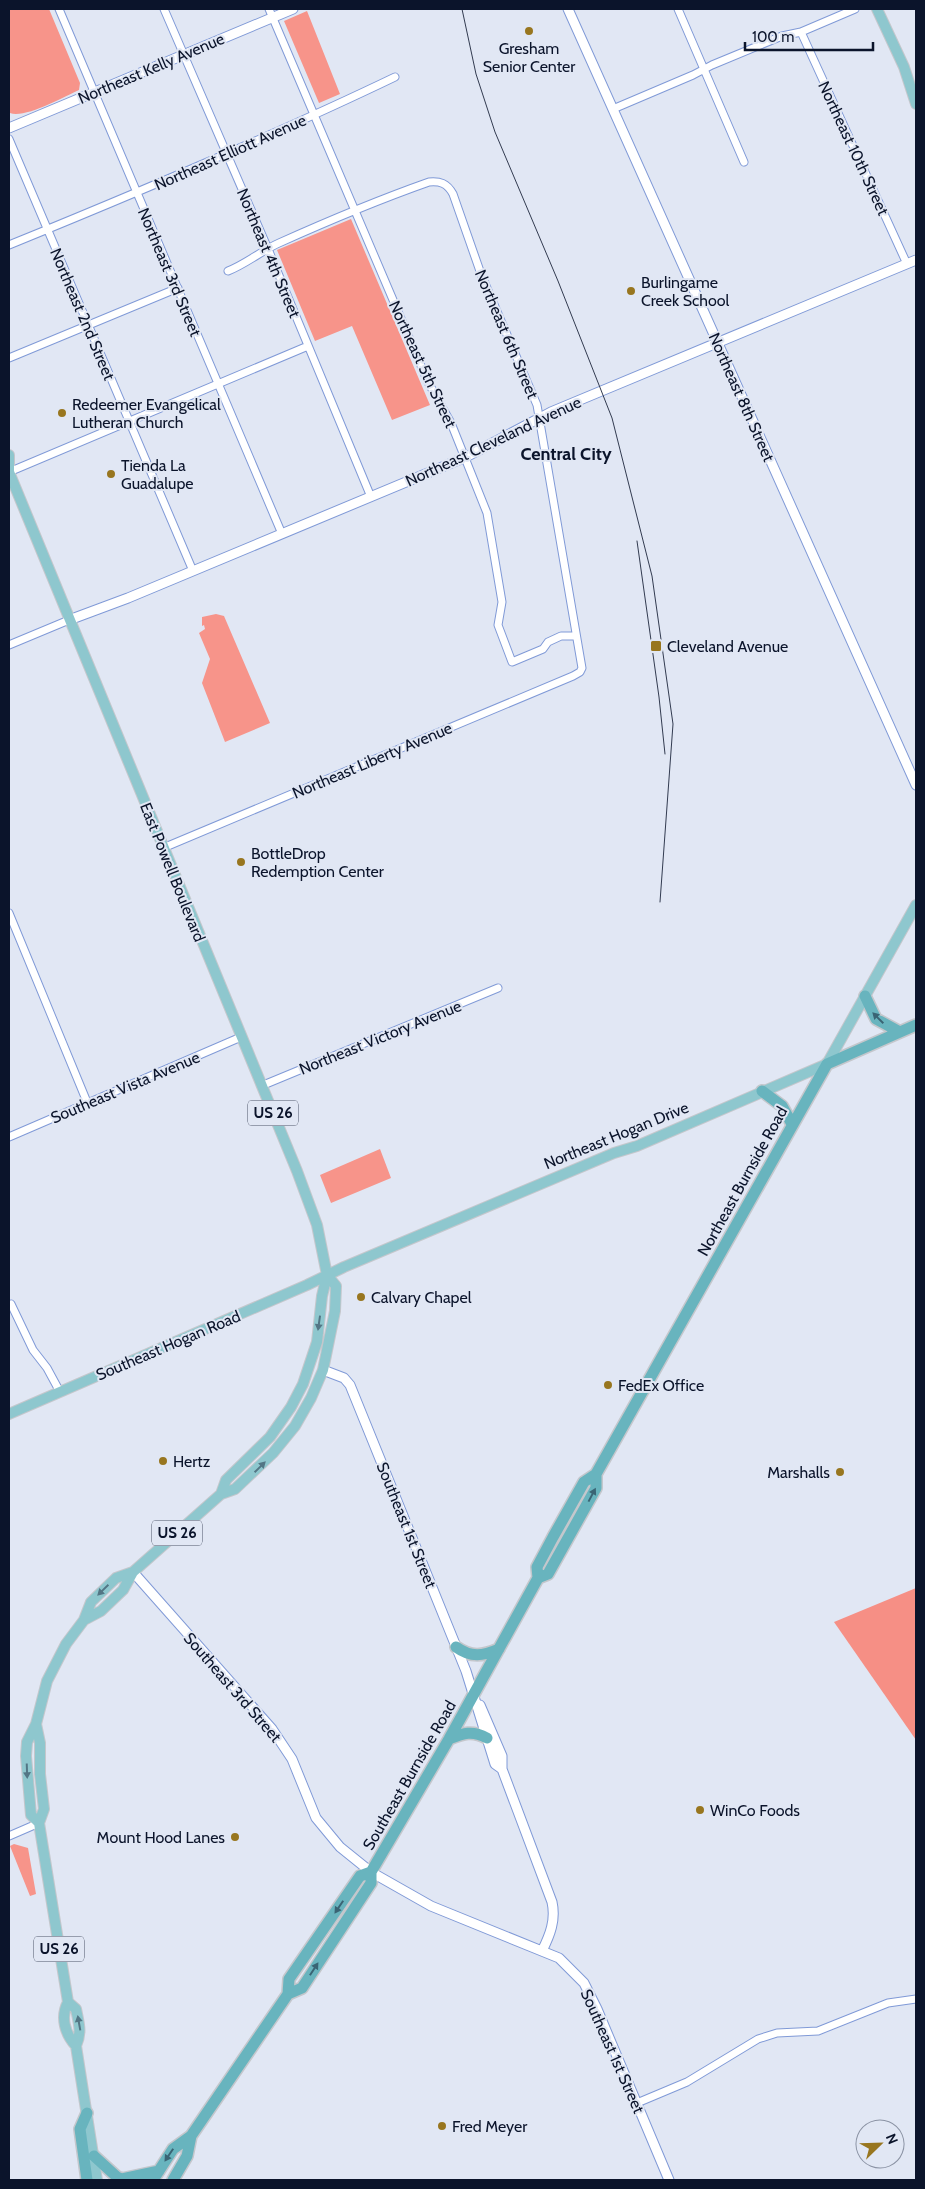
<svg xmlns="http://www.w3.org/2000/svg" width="925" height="2189" font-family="Cabin,sans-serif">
<rect width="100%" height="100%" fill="#e1e7f4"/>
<!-- green -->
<path fill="#f7948a" d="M 9,9 L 49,9 L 80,83 L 79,90 C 64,97 24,119 10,113 Z
M 307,11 L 340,94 L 319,103 L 284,21 Z
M 351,219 L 430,405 L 392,420 L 352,326 L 315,341 L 277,250 Z
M 216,614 L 224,616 L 270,723 L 225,742 L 202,683 L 210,659 L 199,633 L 205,629 L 204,625 L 202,626 L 202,617 Z
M 380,1149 L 391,1178 L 331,1203 L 320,1175 Z
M 14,1844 L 28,1848 L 36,1894 L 30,1896 L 10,1846 Z"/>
<!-- forest -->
<path fill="#f68f85" d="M 916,1588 L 916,1740 L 834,1622 Z"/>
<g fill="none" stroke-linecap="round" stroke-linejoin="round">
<defs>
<path id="minor" d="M 59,9 L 282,534
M 164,9 L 268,249 L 371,497
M 269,9 L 428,382 L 451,423 L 487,513 L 502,602 L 498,625 L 512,662 L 543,649 L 548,642 L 561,636 L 576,636
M 678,9 L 744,162
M 801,32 L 907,264
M 613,109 L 693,75 L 712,65 L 782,36 L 801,32 L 855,9
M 9,139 L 193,571
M 9,245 C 139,192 268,138 395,77
M 9,358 L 178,288
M 9,472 L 308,346
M 9,645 L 69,620
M 163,848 L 573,676 L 580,672 L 582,668 L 537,405 L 481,274 L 453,194 C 447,183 440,181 429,182 C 378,200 328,221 279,243 C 261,251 246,264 228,271
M 9,913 L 87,1102
M 261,1086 L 498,988
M 9,1137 L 241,1037
M 11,1304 L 33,1350 L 47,1368 L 60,1392
M 9,1836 L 39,1823
M 637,2103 L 687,2082 L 758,2039 L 777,2033 L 818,2031 L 888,2003 L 916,1999"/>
<path id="tertiary" d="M 568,9 L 916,785
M 9,128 L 293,9
M 323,1370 L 344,1378 L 350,1385 L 466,1671 L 495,1764 L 502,1769
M 133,1572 L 272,1729 L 292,1759 L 316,1818 L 340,1847 L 371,1872 L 431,1906 L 559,1958 L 584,1983 L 597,2009 L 669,2180
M 480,1705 L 502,1756 L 502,1769 L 552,1902 C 556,1920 550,1935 542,1951"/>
<path id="secondary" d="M 69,620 L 128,598 L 466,457 L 551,412 L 916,260"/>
<path id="primary" d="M 877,9 L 904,67 L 916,104
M 9,455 L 9,472 L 297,1171 L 317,1225 L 327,1275 L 322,1296 L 317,1342 L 303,1384 L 291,1407 L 270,1437 L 226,1480 L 221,1494
M 9,1414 L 307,1285 L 344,1267 L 614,1153 L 637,1146 L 827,1064 L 916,905
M 84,1620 L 101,1611 L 123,1590 L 133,1572 L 221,1494 L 235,1489 L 273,1453 L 295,1426 L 311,1398 L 323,1370 L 335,1311 L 336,1286 L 327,1275
M 36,1724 L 40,1743 L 40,1774 L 44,1809 L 39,1823 L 68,2002 C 60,2017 65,2034 76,2046 L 97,2180
M 39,1823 L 31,1815 L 26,1756 L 27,1742 L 36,1724 L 47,1681 L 66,1644 L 84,1620 L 91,1602 L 116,1578 L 133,1572
M 68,2002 L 76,2009 C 79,2024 82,2032 76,2046"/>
<path id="trunk" d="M 865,996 L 876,1019 L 900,1032
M 762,1091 L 782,1106 L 792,1124
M 538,1578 L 548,1574 L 596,1488 L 596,1474
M 456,1647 C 471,1658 483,1656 499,1649
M 449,1739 C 464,1733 472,1730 487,1738
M 288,1994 L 289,1979 L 360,1876 L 371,1872
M 87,2113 L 80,2129 L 87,2180
M 94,2156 L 117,2177 L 122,2179 L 159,2171
M 153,2180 L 173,2149 L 191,2136 L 288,1994 L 302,1988 L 371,1883 L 371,1872 L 449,1739 L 538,1578 L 537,1567 L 553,1537 L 584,1482 L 596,1474 L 827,1064 L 916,1025
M 173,2180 L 187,2156 L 191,2136"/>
</defs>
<!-- minor casing -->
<use href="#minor" stroke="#809ad7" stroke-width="9"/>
<!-- tertiary casing -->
<use href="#tertiary" stroke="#809ad7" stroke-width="11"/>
<!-- secondary casing -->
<use href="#secondary" stroke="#809ad7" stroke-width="11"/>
<!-- primary casing -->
<use href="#primary" stroke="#c4c7cc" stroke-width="12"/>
<!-- trunk casing -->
<use href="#trunk" stroke="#c4c7cc" stroke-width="14"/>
<!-- minor -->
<use href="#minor" stroke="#fff" stroke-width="7"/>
<!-- tertiary -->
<use href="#tertiary" stroke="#fff" stroke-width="9"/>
<!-- secondary -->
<use href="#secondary" stroke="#fff" stroke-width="9"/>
<!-- primary -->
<use href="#primary" stroke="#8ec7ce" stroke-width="10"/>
<!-- trunk -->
<use href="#trunk" stroke="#68b4be" stroke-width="11"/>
<!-- tram -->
<path stroke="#323b50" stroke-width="1" d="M 462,9 L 476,74 L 495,132 L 558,281 L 612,418 L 652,576 L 673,724 L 660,902
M 637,541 L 659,697 L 665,754"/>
</g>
<!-- one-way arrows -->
<defs><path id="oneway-solid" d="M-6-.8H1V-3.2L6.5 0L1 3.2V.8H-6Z" transform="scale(1.25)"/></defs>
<g fill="#3a6474">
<use href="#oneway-solid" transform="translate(878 1018) rotate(-135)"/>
<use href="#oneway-solid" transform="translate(592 1495) rotate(-62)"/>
<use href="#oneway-solid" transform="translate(339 1907) rotate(124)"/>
<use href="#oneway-solid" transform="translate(314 1969) rotate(-57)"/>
<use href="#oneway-solid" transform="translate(169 2155) rotate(124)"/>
</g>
<g fill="#537685">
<use href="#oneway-solid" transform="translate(319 1323) rotate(98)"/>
<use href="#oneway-solid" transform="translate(260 1467) rotate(-44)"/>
<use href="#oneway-solid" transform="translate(103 1590) rotate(136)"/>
<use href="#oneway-solid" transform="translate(27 1771) rotate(88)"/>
<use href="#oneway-solid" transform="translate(79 2023) rotate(-100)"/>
</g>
<!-- markers -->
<g fill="#98761f" stroke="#e1e7f4" stroke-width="2">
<circle cx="529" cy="31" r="5"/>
<circle cx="631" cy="291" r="5"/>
<circle cx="62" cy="413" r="5"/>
<circle cx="111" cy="474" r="5"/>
<rect x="650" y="640" width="12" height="12" rx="2.5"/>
<circle cx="241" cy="862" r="5"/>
<circle cx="361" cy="1297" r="5"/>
<circle cx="608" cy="1385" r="5"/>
<circle cx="163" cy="1461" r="5"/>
<circle cx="840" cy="1472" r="5"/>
<circle cx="700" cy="1810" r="5"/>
<circle cx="235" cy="1837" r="5"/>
<circle cx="442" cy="2126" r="5"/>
</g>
<g text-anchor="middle" stroke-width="4" stroke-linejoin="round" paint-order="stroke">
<!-- shield labels -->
<g fill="#e1e7f4" stroke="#4b5367" stroke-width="1">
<rect x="248" y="1100.5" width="50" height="25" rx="4"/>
<rect x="152" y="1520.5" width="50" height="25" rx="4"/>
<rect x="34" y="1936.5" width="50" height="25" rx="4"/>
</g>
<g font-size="15" font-weight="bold" fill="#0b142b">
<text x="273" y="1118">US 26</text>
<text x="177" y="1538">US 26</text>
<text x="59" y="1954">US 26</text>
</g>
<!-- poi labels -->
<g font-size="16" fill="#0b142b" stroke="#e1e7f4" text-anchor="start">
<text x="529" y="54" text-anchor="middle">Gresham<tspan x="529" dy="18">Senior Center</tspan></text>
<text x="641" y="288">Burlingame<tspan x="641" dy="18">Creek School</tspan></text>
<text x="72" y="410">Redeemer Evangelical<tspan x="72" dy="18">Lutheran Church</tspan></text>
<text x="121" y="471">Tienda La<tspan x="121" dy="18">Guadalupe</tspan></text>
<text x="667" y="652">Cleveland Avenue</text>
<text x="251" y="859">BottleDrop<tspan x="251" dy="18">Redemption Center</tspan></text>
<text x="371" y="1303">Calvary Chapel</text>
<text x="618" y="1391">FedEx Office</text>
<text x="173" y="1467">Hertz</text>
<text x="830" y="1478" text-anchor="end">Marshalls</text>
<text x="710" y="1816">WinCo Foods</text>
<text x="225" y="1843" text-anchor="end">Mount Hood Lanes</text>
<text x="452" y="2132">Fred Meyer</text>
</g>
<!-- street labels -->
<g font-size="16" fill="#0b142b" stroke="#e1e7f4">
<text transform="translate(151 68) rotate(-23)" y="6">Northeast Kelly Avenue</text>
<text transform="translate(854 148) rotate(65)" y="6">Northeast 10th Street</text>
<text transform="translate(230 152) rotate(-24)" y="6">Northeast Elliott Avenue</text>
<text transform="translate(269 253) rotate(67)" y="6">Northeast 4th Street</text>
<text transform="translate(170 272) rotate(67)" y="6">Northeast 3rd Street</text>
<text transform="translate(83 314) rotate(67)" y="6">Northeast 2nd Street</text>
<text transform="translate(507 334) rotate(67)" y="6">Northeast 6th Street</text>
<text transform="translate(423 364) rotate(65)" y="6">Northeast 5th Street</text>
<text transform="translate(742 397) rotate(66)" y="6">Northeast 8th Street</text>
<text transform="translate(493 441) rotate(-25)" y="6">Northeast Cleveland Avenue</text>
<text transform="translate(372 760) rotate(-23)" y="6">Northeast Liberty Avenue</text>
<text transform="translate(173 872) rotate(68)" y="6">East Powell Boulevard</text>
<text transform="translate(380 1037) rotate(-22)" y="6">Northeast Victory Avenue</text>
<text transform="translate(125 1087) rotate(-23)" y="6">Southeast Vista Avenue</text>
<text transform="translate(616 1135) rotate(-22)" y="6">Northeast Hogan Drive</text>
<text transform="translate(742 1181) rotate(-61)" y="6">Northeast Burnside Road</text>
<text transform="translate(168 1345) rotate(-23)" y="6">Southeast Hogan Road</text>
<text transform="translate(407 1525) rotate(68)" y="6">Southeast 1st Street</text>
<text transform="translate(233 1687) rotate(49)" y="6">Southeast 3rd Street</text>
<text transform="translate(409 1775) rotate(-60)" y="6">Southeast Burnside Road</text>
<text transform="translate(613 2051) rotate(66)" y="6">Southeast 1st Street</text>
</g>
<!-- neighbourhood labels -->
<g font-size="18" font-weight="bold" fill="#0b142b" stroke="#e1e7f4">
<text x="566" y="460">Central City</text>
</g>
</g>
<!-- border -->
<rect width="925" height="2189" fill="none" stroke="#0b142b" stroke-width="20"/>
<!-- north arrow -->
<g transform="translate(880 2144) rotate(67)"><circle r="24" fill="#e1e7f4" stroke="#8b93a4"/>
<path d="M0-4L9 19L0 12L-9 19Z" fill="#98761f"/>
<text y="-8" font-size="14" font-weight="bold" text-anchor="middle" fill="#0b142b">N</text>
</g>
<!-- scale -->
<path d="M745 42v8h128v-8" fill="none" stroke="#0b142b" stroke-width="2.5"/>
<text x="752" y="42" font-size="15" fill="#0b142b" stroke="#e1e7f4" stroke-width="4" paint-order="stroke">100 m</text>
</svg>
